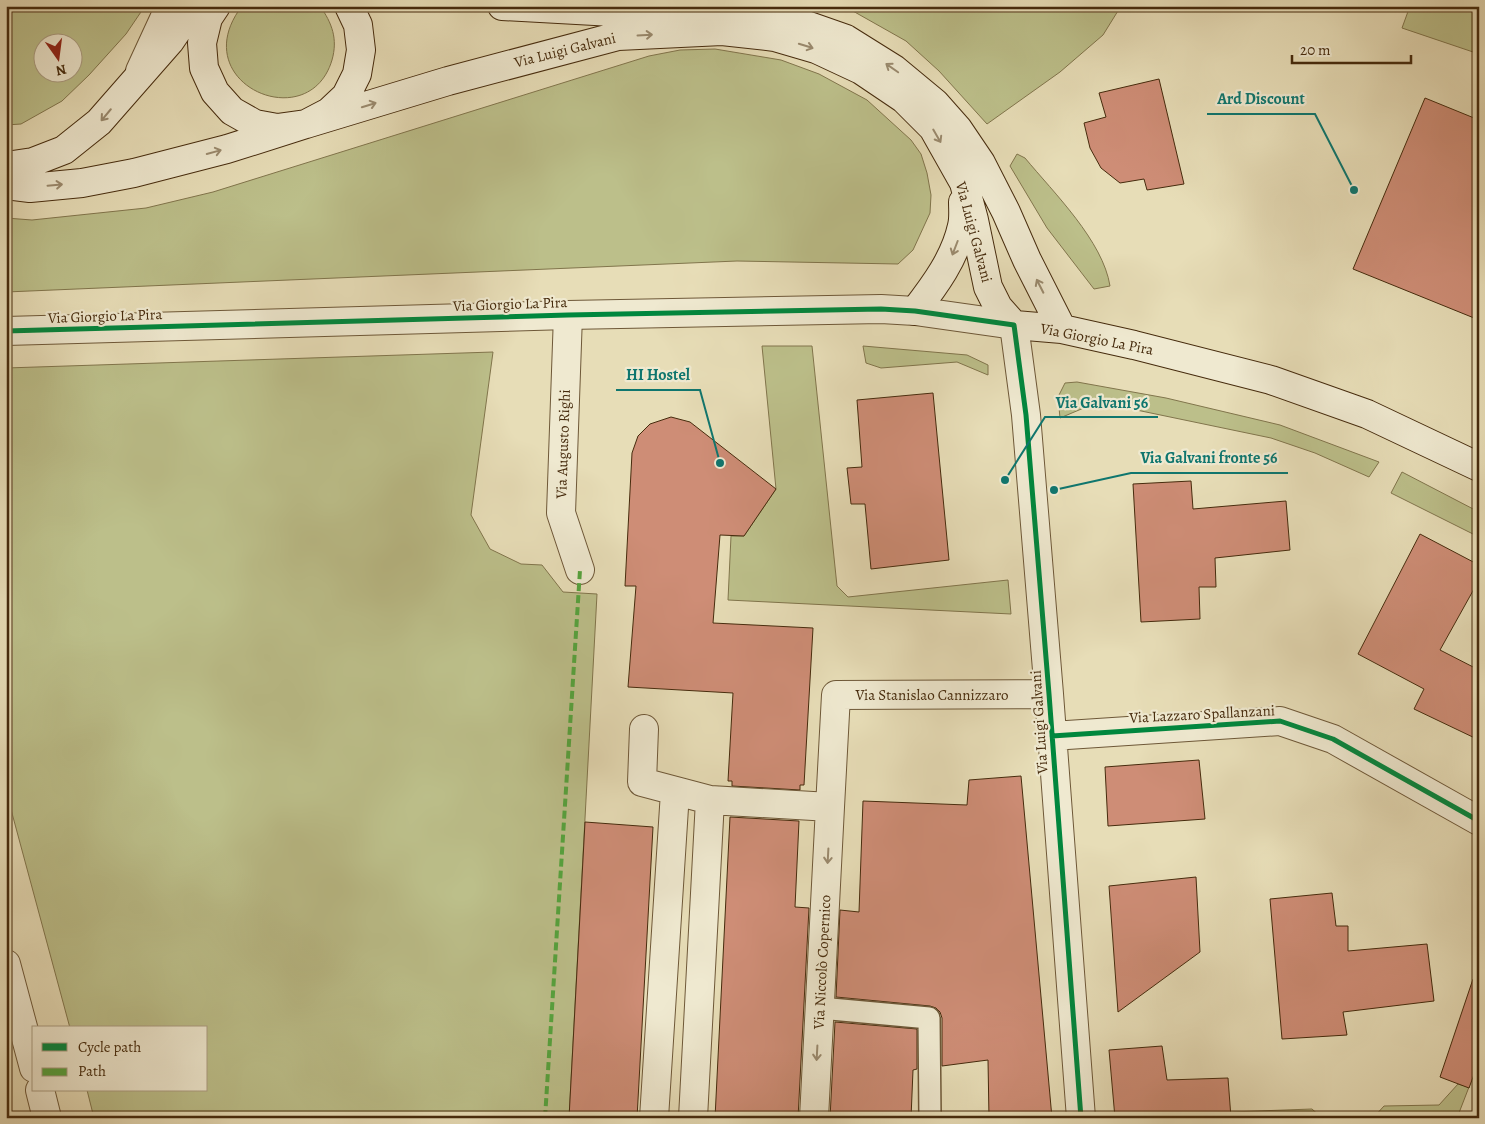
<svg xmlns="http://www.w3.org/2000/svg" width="1485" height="1124" font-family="Alegreya,serif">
<rect width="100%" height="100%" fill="#e7ddb7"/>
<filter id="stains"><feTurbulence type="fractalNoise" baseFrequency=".004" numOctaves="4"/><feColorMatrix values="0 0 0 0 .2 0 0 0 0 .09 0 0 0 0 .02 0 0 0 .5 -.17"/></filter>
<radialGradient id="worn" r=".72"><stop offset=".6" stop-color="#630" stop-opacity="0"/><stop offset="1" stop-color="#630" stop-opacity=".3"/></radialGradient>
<!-- green -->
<path fill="#bcbf8a" stroke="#81754c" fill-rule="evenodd" d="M 6,6 L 145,6 L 126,34 L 89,75 L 62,101 L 21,124 L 6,125 ZM 42,42 L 72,42 L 72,72 L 42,72 Z
M 242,6 L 320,6 C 332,23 338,39 332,60 C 309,138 183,83 242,6 Z
M 844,6 L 1121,6 L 1103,35 L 1060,72 L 987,124 L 939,71 L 906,41 Z
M 1410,6 L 1479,6 L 1479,54 L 1402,28 Z
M 715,49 L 781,60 L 819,74 L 867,100 L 911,140 L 921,154 L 927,173 L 931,195 L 930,213 L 913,250 L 898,264 L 737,261 L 6,292 L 6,218 L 32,220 L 146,208 L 213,192 L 649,56 L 680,50 Z
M 1017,154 L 1025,158 C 1054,193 1103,241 1110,286 L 1094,289 L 1047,228 L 1010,166 Z
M 762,346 L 812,346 L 837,586 L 848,597 L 1008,580 L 1011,614 L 728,600 L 731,536 L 744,536 L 776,489 Z
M 863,346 L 967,355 L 988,365 L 988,375 L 957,362 L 881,368 L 866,363 Z
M 493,352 L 471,515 L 490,549 L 521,564 L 542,565 L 563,592 L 597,594 L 569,1118 L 94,1118 L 87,1090 L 206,1090 L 206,1028 L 70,1028 L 6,791 L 6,368 Z
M 1077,382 L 1166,398 L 1280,425 L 1379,462 L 1369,477 L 1315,453 L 1271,438 L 1098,402 L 1060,418 L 1058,397 L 1065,383 Z
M 1402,472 L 1479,512 L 1479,537 L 1391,493 Z
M 1458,1084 L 1469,1087 L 1457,1118 L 1373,1118 L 1384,1106 L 1439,1105 Z
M 1312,1109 L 1322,1118 L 1231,1118 L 1231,1112 Z"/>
<!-- building -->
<path fill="#ce8d76" stroke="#462b0d" d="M 1159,79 L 1184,184 L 1147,190 L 1144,179 L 1120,183 L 1101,168 L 1090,148 L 1084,123 L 1106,117 L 1099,93 Z
M 1425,98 L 1479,120 L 1479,320 L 1353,269 Z
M 933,393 L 949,560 L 871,569 L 865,504 L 851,504 L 847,468 L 862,467 L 857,400 Z
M 671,417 L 690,422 L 776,489 L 744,536 L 720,535 L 713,623 L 813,628 L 804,785 L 800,785 L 800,790 L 732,786 L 732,781 L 728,781 L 733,693 L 628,687 L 636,586 L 625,586 L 632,453 L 638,436 L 650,424 Z
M 1191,481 L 1193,509 L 1286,501 L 1290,550 L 1215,558 L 1216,587 L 1199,587 L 1200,619 L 1141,622 L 1133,484 Z
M 1420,534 L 1479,565 L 1479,580 L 1440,650 L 1479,670 L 1479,740 L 1414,709 L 1424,689 L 1358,654 Z
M 1199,760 L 1205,819 L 1108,826 L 1105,767 Z
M 1021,776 L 1052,1118 L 989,1118 L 988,1060 L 942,1066 L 942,1018 L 940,1012 L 936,1008 L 930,1006 L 836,997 L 840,910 L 859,912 L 863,801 L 967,805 L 969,780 Z
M 730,817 L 799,821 L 795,907 L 809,908 L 798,1118 L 715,1118 Z
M 585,822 L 653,827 L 637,1118 L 569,1118 Z
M 1196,877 L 1200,952 L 1118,1012 L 1109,886 Z
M 1332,893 L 1336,926 L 1348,926 L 1348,951 L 1427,944 L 1434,1001 L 1343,1012 L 1347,1035 L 1282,1039 L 1270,899 Z
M 1473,979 L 1479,980 L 1479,1061 L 1469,1088 L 1440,1077 Z
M 835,1022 L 917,1029 L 917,1069 L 913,1070 L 911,1118 L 830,1118 Z
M 1162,1046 L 1167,1080 L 1228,1078 L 1231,1118 L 1115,1118 L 1109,1050 Z"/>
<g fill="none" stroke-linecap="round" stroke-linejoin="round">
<defs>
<path id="service" d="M 820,1008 L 929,1018 L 930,1118"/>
<path id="minor" d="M 140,71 L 170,6
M 568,315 L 561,513 L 580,570
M 1014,325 L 1026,415 L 1049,694 L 1081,1118
M 644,729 L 642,782 L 710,800 L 693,1118
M 1052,736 L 1280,721 L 1333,739 L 1479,821
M 710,800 L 830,807 L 836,695 L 1049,694
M 654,1118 L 675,792
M 814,1118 L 830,807"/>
<path id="tertiary" d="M 6,331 L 568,315 L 881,309 L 915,311 L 1014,325
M 6,964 L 34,1068
M 40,1090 L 47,1118"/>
<path id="secondary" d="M 216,6 L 208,18 L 202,43 L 204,68 L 215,92 L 232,111 L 255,124 L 277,128 L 306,124 L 448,81 L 618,36 L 722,31 L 775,37 L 816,49 L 861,70 L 904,99 L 933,128 L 964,183 L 974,220 L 988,287 L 998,307 L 1014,325 L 1062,329 L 1134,345 L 1271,380 L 1367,414 L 1479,467
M 502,6 L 613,12 L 717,8 L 759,13 L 806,25 L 846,39 L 894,69 L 935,103 L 958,129 L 981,163 L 1006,212 L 1027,260 L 1062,329
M 6,166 L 33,162 L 64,150 L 99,122 L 170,41 L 185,19 L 198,6
M 6,185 L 30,188 L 82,183 L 134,173 L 227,149 L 306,124 L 329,112 L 346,96 L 357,74 L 361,50 L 358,25 L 349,6
M 915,311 C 935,285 955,258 962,226 C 964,218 963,210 963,202"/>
</defs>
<!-- service casing -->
<use href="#service" stroke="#6e5838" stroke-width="24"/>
<!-- minor casing -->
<use href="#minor" stroke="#6e5838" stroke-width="30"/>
<!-- tertiary casing -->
<use href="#tertiary" stroke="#6e5838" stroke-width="30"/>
<!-- secondary casing -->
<use href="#secondary" stroke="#462b0d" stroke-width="30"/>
<!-- service -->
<use href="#service" stroke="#efe9d0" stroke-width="21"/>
<!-- minor -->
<use href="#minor" stroke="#efe9d0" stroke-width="28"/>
<!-- tertiary -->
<use href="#tertiary" stroke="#efe9d0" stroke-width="28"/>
<!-- secondary -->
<use href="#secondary" stroke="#efe9d0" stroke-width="28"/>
<!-- quiet -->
<path stroke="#55a43e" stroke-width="4" stroke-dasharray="8 4" stroke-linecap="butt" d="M 545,1118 L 580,570"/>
<defs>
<path id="cycleway" d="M 6,331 L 568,315 L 881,309 L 915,311 L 1014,325 L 1026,415 L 1049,694 L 1081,1118
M 1052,736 L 1280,721 L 1333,739 L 1479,821"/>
</defs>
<!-- cycleway casing -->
<use href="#cycleway" stroke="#efe9d0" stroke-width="8"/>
<!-- cycleway -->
<use href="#cycleway" stroke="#00873e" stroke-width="5"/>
</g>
<!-- one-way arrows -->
<defs><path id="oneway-shaft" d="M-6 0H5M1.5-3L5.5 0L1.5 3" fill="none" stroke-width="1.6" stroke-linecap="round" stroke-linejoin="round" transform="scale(1.25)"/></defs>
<g stroke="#9a8a6e">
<use href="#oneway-shaft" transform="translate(645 35) rotate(-3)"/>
<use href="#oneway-shaft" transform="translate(806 46) rotate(17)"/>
<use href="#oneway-shaft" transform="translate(892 68) rotate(-145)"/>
<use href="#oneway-shaft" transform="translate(369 105) rotate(-17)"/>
<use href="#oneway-shaft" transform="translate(106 115) rotate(130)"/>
<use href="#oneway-shaft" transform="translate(937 136) rotate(60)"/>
<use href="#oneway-shaft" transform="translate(214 152) rotate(-15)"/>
<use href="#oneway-shaft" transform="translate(55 185) rotate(-5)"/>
<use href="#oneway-shaft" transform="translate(955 248) rotate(111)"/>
<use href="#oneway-shaft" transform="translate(1040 286) rotate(-117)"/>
<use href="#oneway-shaft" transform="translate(828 856) rotate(93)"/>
<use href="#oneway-shaft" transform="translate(817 1053) rotate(93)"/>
</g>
<g text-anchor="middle" stroke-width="4.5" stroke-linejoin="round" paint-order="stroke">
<!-- street labels -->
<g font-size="15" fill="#462b0d" stroke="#efe9d0">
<text transform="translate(565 50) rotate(-14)" y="5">Via Luigi Galvani</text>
<text transform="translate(974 232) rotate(75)" y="5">Via Luigi Galvani</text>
<text transform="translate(510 304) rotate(-2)" y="5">Via Giorgio La Pira</text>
<text transform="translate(105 316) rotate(-2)" y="5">Via Giorgio La Pira</text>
<text transform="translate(1097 339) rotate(11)" y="5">Via Giorgio La Pira</text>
<text transform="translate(563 444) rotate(-88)" y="5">Via Augusto Righi</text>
<text x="932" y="700">Via Stanislao Cannizzaro</text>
<text transform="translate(1202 714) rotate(-3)" y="5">Via Lazzaro Spallanzani</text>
<text transform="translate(1039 722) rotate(-94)" y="5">Via Luigi Galvani</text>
<text transform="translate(822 962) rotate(-87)" y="5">Via Niccolò Copernico</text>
</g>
</g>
<!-- callouts -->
<path fill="none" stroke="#0f766e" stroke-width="2" d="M1354 190L1315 114H1207M720 463L700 390H616M1005 480L1045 417H1158M1054 490L1131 473H1288"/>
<g fill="#0f766e" stroke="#efe9d0" stroke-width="2">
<circle cx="1354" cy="190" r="5"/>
<circle cx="720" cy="463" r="5"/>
<circle cx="1005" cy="480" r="5"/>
<circle cx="1054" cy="490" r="5"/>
</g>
<g font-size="16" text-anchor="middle" font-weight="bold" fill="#0f766e" stroke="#efe9d0" stroke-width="4.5" stroke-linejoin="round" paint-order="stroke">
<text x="1261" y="104">Ard Discount</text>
<text x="658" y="380">HI Hostel</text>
<text x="1102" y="408">Via Galvani 56</text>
<text x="1209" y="463">Via Galvani fronte 56</text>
</g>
<!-- margin -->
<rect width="1485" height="1124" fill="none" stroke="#e7ddb7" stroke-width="25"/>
<rect x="8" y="8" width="1470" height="1109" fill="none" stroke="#462b0d" stroke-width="2.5"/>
<rect x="12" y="12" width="1460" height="1099" fill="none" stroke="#462b0d"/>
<!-- legend -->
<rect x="32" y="1026" width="175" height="65" fill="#efe9d0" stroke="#ab9d82"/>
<rect x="42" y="1043" width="25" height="8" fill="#00873e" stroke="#ab9d82"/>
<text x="78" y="1052" font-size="15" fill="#462b0d">Cycle path</text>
<rect x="42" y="1068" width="25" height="8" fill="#55a43e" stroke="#ab9d82"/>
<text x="78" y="1076" font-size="15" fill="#462b0d">Path</text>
<!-- north arrow -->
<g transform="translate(58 58) rotate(166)"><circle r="24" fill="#efe9d0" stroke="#ab9d82"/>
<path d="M0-4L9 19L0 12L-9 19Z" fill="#8f2418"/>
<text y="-8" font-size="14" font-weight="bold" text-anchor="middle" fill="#462b0d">N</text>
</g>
<!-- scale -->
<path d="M1292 55v8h119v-8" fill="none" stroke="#462b0d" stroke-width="2.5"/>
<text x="1300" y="55" font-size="15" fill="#462b0d" stroke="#efe9d0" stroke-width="4" paint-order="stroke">20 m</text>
<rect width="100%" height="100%" filter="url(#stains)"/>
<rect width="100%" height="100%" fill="url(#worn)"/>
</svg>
